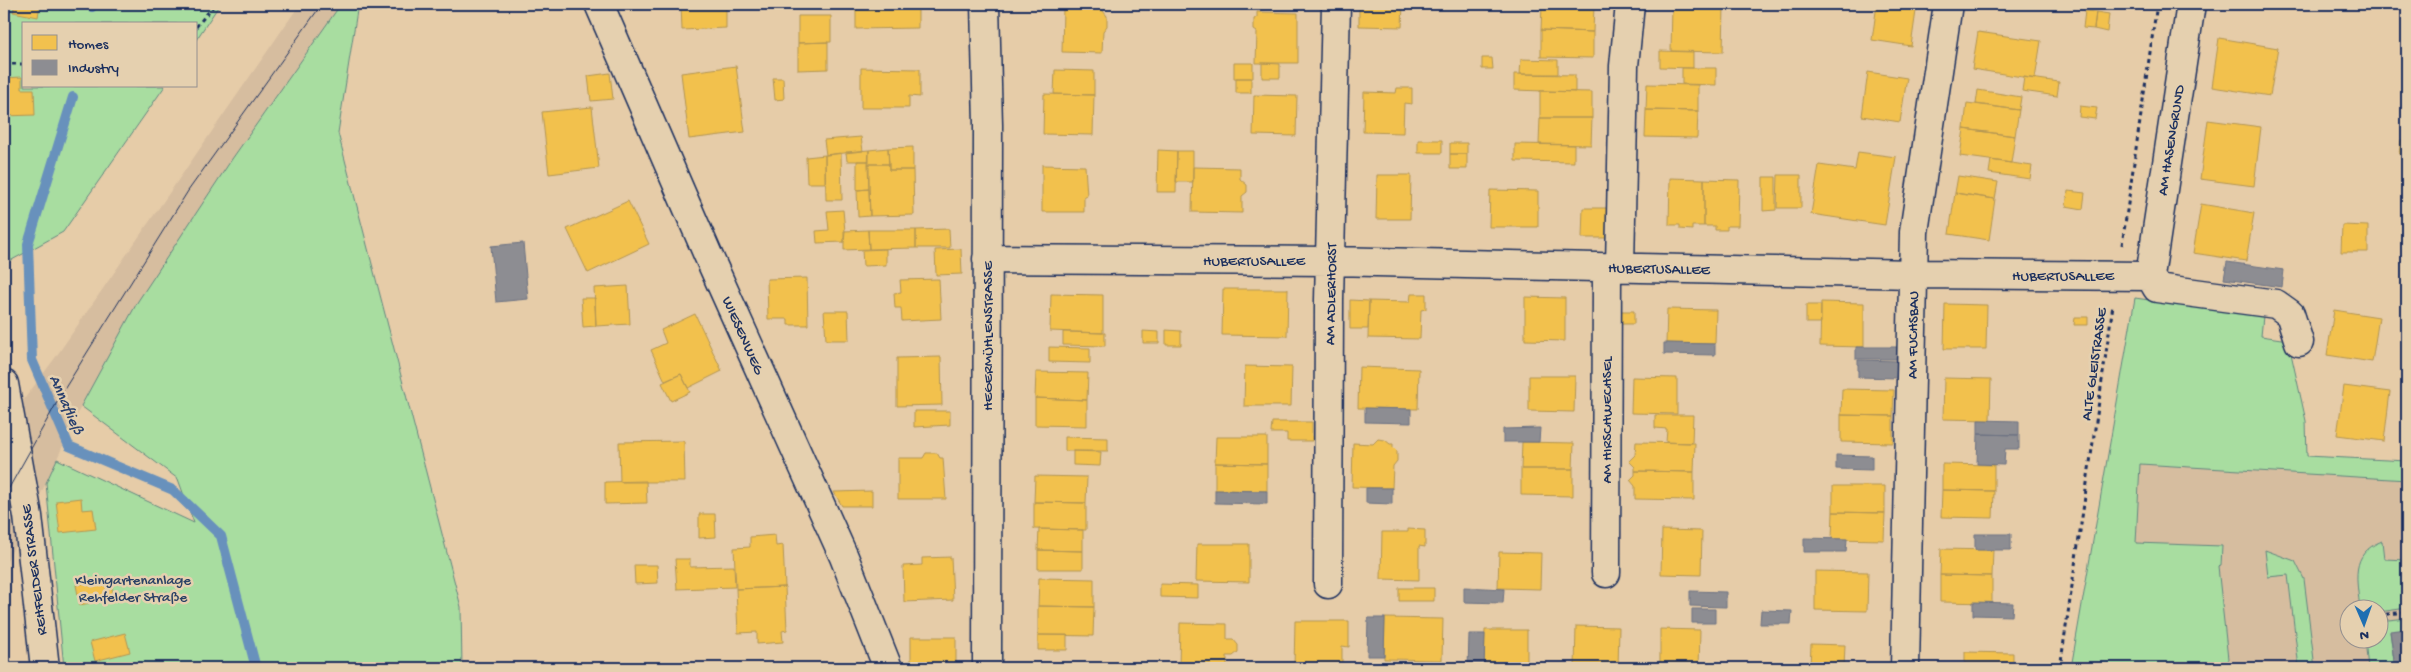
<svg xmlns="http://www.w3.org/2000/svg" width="2411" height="672" font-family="'Gochi Hand',sans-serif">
<rect width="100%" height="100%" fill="#e6cca8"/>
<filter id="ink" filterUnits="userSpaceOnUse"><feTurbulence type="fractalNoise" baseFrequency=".02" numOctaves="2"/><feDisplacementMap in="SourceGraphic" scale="10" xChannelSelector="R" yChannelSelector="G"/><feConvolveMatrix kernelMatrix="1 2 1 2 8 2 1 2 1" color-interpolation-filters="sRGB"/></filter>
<g filter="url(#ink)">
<!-- built -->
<path fill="#d6bd9f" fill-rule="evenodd" d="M 300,4 L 341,4 L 232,159 L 81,406 L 46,483 L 4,567 L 4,426 L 55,358 Z
M 2119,446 L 2407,461 L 2407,668 L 2079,668 ZM 2348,610 L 2378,610 L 2378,640 L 2348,640 Z"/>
<!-- green -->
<path fill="#a8dda0" stroke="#62867f" d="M 4,4 L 220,4 L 196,40 L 196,24 L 24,24 L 24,86 L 165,86 L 63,232 L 10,261 L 4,192 Z
M 341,4 L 358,4 L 338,133 L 461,607 L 462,668 L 64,668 L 46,483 L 57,459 L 194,523 L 178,479 L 81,406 L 138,301 L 232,159 Z
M 2135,298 L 2263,316 L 2261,336 L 2288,340 L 2306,421 L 2307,456 L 2407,461 L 2407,480 L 2140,464 L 2136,543 L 2222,546 L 2221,566 L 2218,567 L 2229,668 L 2071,668 Z
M 2382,541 L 2384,559 L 2407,560 L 2407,608 L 2379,612 L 2378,610 L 2360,609 C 2357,580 2349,554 2382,541 Z
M 2265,550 L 2295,561 L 2304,579 L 2315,668 L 2299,668 L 2288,575 L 2268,577 Z
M 2407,618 L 2407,629 L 2390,632 L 2395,668 L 2368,668 L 2365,640 L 2378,640 L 2379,621 Z"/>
<!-- homes -->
<path fill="#f2c14e" stroke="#b29553" d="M 15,4 L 40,4 L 38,17 L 13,12 Z
M 681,4 L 726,4 L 726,28 L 682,30 Z
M 856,4 L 918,4 L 918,28 L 856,29 Z
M 1049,4 L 1077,4 L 1077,9 L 1049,8 Z
M 1096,4 L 1100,9 L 1103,9 L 1103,11 L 1107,16 L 1107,26 L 1103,31 L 1102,53 L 1062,52 L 1063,8 L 1083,8 L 1088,5 Z
M 1359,4 L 1403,4 L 1402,27 L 1359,26 Z
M 1542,4 L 1594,5 L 1593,32 L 1541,30 Z
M 1661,4 L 1686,4 L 1672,6 Z
M 1877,4 L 1917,4 L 1911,46 L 1872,40 Z
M 2022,4 L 2047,4 L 2046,7 Z
M 2236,4 L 2271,4 L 2270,9 Z
M 1672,6 L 1724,7 L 1723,52 L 1671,51 Z
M 2085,11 L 2096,12 L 2094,29 L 2083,28 Z
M 1257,12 L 1298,13 L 1298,63 L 1256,63 L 1257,32 L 1254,30 L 1254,19 L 1257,17 Z
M 2096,12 L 2109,14 L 2107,32 L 2094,29 Z
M 798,16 L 831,16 L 831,42 L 798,43 Z
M 1541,30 L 1593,32 L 1593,58 L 1541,57 Z
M 1978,32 L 2041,41 L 2035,79 L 1972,69 Z
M 2219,38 L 2278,48 L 2270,96 L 2212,87 Z
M 828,42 L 828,69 L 798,70 L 798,43 Z
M 1660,51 L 1693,52 L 1693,68 L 1660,67 Z
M 1482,58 L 1492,58 L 1493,69 L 1482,69 Z
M 1521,59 L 1558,60 L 1558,74 L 1520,74 Z
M 1234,63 L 1253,63 L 1253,78 L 1234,78 Z
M 1262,63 L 1280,64 L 1280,78 L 1262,78 Z
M 736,66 L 745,132 L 689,139 L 681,73 Z
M 861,68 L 920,69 L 920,97 L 909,96 L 909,108 L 861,108 Z
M 1682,68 L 1716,68 L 1716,85 L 1682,84 Z
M 1055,70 L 1094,71 L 1094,95 L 1054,94 Z
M 1868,72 L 1907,78 L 1900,122 L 1862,116 Z
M 610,73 L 613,99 L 591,101 L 588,76 Z
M 1514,74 L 1575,75 L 1575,92 L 1514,90 Z
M 22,77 L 22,89 L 34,89 L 35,115 L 4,116 L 4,78 Z
M 2024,77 L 2059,82 L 2057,96 L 2022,91 Z
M 773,78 L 783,78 L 784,99 L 775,100 Z
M 1236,78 L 1251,78 L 1251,93 L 1236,93 Z
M 1647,84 L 1698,85 L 1698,111 L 1646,110 Z
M 1397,88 L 1412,88 L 1412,104 L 1404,103 L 1403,133 L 1363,132 L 1364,92 L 1396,93 Z
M 1978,90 L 2021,97 L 2019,110 L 1976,104 Z
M 1540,91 L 1592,92 L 1592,118 L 1540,118 Z
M 1044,94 L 1094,95 L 1093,135 L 1043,134 Z
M 1254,95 L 1297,96 L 1296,136 L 1253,135 Z
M 1967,103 L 2019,110 L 2015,136 L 1964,129 Z
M 2080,106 L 2097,108 L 2095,119 L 2079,117 Z
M 592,107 L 599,168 L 549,174 L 542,112 Z
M 1646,110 L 1698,111 L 1697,138 L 1645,137 Z
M 2407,117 L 2407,132 L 2405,132 Z
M 1540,118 L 1592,118 L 1591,145 L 1539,144 Z
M 2208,120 L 2261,127 L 2254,186 L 2200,179 Z
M 1964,129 L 2015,136 L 2011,163 L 1960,156 Z
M 861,137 L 863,151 L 826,155 L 824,140 Z
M 1418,140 L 1442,140 L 1442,153 L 1418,153 Z
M 2401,140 L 2407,141 L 2407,155 L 2399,154 Z
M 1450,143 L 1467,143 L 1467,154 L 1450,154 Z
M 1515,144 L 1574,145 L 1574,162 L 1515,161 Z
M 913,147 L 913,170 L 889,170 L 888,148 Z
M 888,148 L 889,164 L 868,164 L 869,150 Z
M 869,150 L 869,161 L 847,161 L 846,152 Z
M 1158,150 L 1177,151 L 1176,192 L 1157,192 Z
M 1177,151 L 1193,151 L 1193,182 L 1176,182 Z
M 1858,152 L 1896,157 L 1885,225 L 1811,214 L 1819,165 L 1855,170 Z
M 841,153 L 842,200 L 826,200 L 825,155 Z
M 1450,154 L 1467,154 L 1467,169 L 1450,169 Z
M 825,155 L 825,183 L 807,183 L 806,157 Z
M 1991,160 L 2032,166 L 2030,179 L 1989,173 Z
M 857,161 L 869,161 L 869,189 L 857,190 Z
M 868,164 L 889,164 L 889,170 L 913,170 L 914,215 L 870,216 Z
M 1042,165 L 1085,166 L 1087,196 L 1084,196 L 1084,212 L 1042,212 Z
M 1193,167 L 1240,168 L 1240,179 L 1247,185 L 1247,192 L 1242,196 L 1242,213 L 1192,212 Z
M 1377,175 L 1411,175 L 1410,219 L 1376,219 Z
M 1778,175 L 1801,175 L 1801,208 L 1777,208 Z
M 1958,176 L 1998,182 L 1995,199 L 1955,193 Z
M 1763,177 L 1776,177 L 1776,210 L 1763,211 Z
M 1670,178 L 1704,179 L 1704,226 L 1692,226 L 1692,230 L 1680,229 L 1680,225 L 1669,225 Z
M 1704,179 L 1739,180 L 1738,226 L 1727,226 L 1727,230 L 1715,230 L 1715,226 L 1704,226 Z
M 869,189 L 870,216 L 858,217 L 857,190 Z
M 1490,190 L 1538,191 L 1538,227 L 1489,227 Z
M 2068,191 L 2085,193 L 2083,209 L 2066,206 Z
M 1955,193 L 1995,199 L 1989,240 L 1949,234 Z
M 628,201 L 649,244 L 588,273 L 567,229 Z
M 2201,204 L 2254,213 L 2246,261 L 2193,253 Z
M 1583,208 L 1607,208 L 1606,238 L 1582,238 Z
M 843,210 L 845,231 L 844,242 L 817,243 L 816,231 L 829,230 L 827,211 Z
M 2342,225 L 2368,226 L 2368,252 L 2341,252 Z
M 949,229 L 950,248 L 916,248 L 916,230 Z
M 868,230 L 869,249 L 844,250 L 844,231 Z
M 868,230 L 916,230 L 916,248 L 869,249 Z
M 886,249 L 886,265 L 863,266 L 862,250 Z
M 961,249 L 962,274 L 936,275 L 935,250 Z
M 807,278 L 808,325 L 788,325 L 788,319 L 768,319 L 767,279 Z
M 939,279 L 941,319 L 902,321 L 901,308 L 895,308 L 894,293 L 901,292 L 900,280 Z
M 628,286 L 630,324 L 596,326 L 594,288 Z
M 1223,289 L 1288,289 L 1287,336 L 1222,335 Z
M 1051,294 L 1103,295 L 1103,333 L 1050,331 Z
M 1411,294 L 1426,294 L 1426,309 L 1421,310 L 1420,339 L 1368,338 L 1369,301 L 1410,302 Z
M 1525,297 L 1565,298 L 1565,341 L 1525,340 Z
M 581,298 L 595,298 L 596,326 L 583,327 Z
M 1350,300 L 1369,301 L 1368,329 L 1350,329 Z
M 1821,302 L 1864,303 L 1864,347 L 1820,346 Z
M 1945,304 L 1987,305 L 1986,349 L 1944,349 Z
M 1806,305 L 1821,305 L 1821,323 L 1806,323 Z
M 1667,309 L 1716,310 L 1715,344 L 1666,343 Z
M 2334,310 L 2379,317 L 2372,362 L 2327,355 Z
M 824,311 L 848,311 L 849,340 L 826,340 Z
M 1621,311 L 1634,311 L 1634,324 L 1621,324 Z
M 695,314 L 722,371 L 688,388 L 681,374 L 665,381 L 651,350 L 666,343 L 661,330 Z
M 2075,317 L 2088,317 L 2088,325 L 2074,325 Z
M 1166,330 L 1181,331 L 1181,345 L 1166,345 Z
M 1143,331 L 1159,332 L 1159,343 L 1143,343 Z
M 1063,332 L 1105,333 L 1105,346 L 1063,345 Z
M 1049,347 L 1090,348 L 1090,363 L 1049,362 Z
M 941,357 L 942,405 L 897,406 L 897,358 Z
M 1245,366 L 1292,367 L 1291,406 L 1244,406 Z
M 1359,367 L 1419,369 L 1418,409 L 1358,408 Z
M 1036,372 L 1088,373 L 1087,400 L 1035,398 Z
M 681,374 L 690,392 L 671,401 L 662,383 Z
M 1529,376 L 1575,376 L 1574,412 L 1529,411 Z
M 1632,377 L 1677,378 L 1677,414 L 1631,413 Z
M 1944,378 L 1991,379 L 1990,420 L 1943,419 Z
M 2344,386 L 2390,392 L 2384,441 L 2337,435 Z
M 1842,389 L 1894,390 L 1893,416 L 1841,415 Z
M 1035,398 L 1087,400 L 1087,426 L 1035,425 Z
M 914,411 L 950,411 L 950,425 L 914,427 Z
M 1655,415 L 1693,415 L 1692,443 L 1666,442 L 1667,429 L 1655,428 Z
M 1841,415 L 1893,416 L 1893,443 L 1841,442 Z
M 1272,422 L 1312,422 L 1312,441 L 1287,441 L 1287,433 L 1271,433 Z
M 1065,437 L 1108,438 L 1108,451 L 1065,451 Z
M 1216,437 L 1267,437 L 1267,464 L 1215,463 Z
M 1378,439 L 1385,440 L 1390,444 L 1393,444 L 1393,447 L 1397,451 L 1397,461 L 1393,466 L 1392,488 L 1352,487 L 1353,443 L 1373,444 Z
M 684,441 L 685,482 L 620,482 L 619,442 Z
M 1522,442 L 1574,443 L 1573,469 L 1521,469 Z
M 1636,442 L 1695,443 L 1694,472 L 1635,471 L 1635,467 L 1629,461 L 1635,455 Z
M 1073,451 L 1101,452 L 1100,466 L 1073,465 Z
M 926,453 L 937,453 L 940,458 L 943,458 L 946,499 L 898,499 L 898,458 L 923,458 Z
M 1215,463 L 1267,464 L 1267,491 L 1215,490 Z
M 1942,464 L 1994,465 L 1994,491 L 1942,490 Z
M 1521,469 L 1573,469 L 1573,496 L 1521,495 Z
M 1635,471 L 1694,472 L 1694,500 L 1635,499 L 1635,486 L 1630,480 L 1635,475 Z
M 1035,476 L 1087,477 L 1086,503 L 1034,502 Z
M 646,481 L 647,503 L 605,504 L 605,482 Z
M 1833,486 L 1885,486 L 1885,513 L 1833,512 Z
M 1942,490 L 1994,491 L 1993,518 L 1941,517 Z
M 872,491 L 872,506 L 842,506 L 834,492 Z
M 81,498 L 82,510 L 93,509 L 96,529 L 60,533 L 56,501 Z
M 1034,502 L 1086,503 L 1086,530 L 1034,529 Z
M 1833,512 L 1885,513 L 1884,540 L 1832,539 Z
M 699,514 L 715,514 L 716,537 L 699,538 Z
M 1039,529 L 1083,530 L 1083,551 L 1038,550 Z
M 1408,529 L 1425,530 L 1425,547 L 1419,546 L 1419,580 L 1381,579 L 1382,532 L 1408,532 Z
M 1662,530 L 1702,531 L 1701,575 L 1661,574 Z
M 775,535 L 776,546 L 783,545 L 785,587 L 736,589 L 734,548 L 750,547 L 750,537 Z
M 1197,544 L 1249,544 L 1249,582 L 1196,581 Z
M 1941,549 L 1993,550 L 1992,576 L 1940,575 Z
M 1038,550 L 1083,551 L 1083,569 L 1038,569 Z
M 1499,552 L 1541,553 L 1540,589 L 1498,588 Z
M 951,557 L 953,600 L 904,602 L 903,566 L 922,565 L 922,558 Z
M 675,559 L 690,559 L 690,567 L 734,566 L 735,587 L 677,589 Z
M 634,565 L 657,565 L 658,583 L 635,584 Z
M 1815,571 L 1868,572 L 1867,611 L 1815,610 Z
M 1940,575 L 1992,576 L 1992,603 L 1940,602 Z
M 110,578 L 114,598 L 80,605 L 76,585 Z
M 1039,578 L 1094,579 L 1094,607 L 1038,606 Z
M 1160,584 L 1198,585 L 1198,598 L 1160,597 Z
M 785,587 L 787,630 L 782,631 L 783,642 L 757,644 L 757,632 L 738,633 L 736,589 Z
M 1399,588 L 1434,588 L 1434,601 L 1399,601 Z
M 1038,606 L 1094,607 L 1093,636 L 1038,635 Z
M 1385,618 L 1443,619 L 1442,660 L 1384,659 Z
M 1295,621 L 1349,621 L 1349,647 L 1342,646 L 1342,668 L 1294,667 Z
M 1180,623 L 1227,624 L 1227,639 L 1233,639 L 1238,645 L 1238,652 L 1233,656 L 1227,656 L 1227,668 L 1179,668 Z
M 1576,626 L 1619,627 L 1618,668 L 1575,668 Z
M 1660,629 L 1700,630 L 1699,668 L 1660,668 Z
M 1485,630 L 1527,630 L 1527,668 L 1484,668 Z
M 125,633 L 130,652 L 95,661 L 90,642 Z
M 1038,635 L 1067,635 L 1067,650 L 1038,650 Z
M 911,637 L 956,637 L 956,665 L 911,665 Z
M 1811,644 L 1845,645 L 1844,668 L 1810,668 Z
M 1965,652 L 2013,653 L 2013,668 L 1965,668 Z
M 584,663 L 584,668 L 557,668 L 557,664 Z"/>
<!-- industry -->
<path fill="#8d8d92" stroke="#6b7182" d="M 523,243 L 528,299 L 496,302 L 491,246 Z
M 2227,262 L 2284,270 L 2282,287 L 2224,279 Z
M 1664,343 L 1715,344 L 1715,355 L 1664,354 Z
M 1856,347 L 1897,347 L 1896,359 L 1856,359 Z
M 1858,360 L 1898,361 L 1898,378 L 1858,377 Z
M 1365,408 L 1411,409 L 1411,423 L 1365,422 Z
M 1978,420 L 2019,421 L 2019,435 L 1978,434 Z
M 1540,428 L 1539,442 L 1503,442 L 1503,429 Z
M 1978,434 L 2019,435 L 2019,449 L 2005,449 L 2004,465 L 1977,464 Z
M 1836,455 L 1872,456 L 1872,470 L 1836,469 Z
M 1366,488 L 1392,488 L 1392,504 L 1366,503 Z
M 1215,490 L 1267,491 L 1267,504 L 1215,503 Z
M 1975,534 L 2011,534 L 2011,550 L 1975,550 Z
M 1804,538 L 1847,539 L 1846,552 L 1804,552 Z
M 1464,587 L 1504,589 L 1503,603 L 1464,602 Z
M 1690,591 L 1726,592 L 1726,607 L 1690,606 Z
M 1973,602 L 2013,603 L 2012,616 L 1973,615 Z
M 1692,609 L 1715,609 L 1715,623 L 1692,623 Z
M 1761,610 L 1792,611 L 1791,624 L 1760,624 Z
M 1368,618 L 1385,618 L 1384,656 L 1367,656 Z
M 2407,629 L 2407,668 L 2395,668 L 2390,631 Z
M 1469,634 L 1485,634 L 1484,668 L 1468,668 Z"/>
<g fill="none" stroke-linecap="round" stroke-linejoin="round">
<!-- stream -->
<path stroke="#6891bc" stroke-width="10" d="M 92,7 L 93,4
M 73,97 L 28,244 L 32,360 L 69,446 L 173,490 L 221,536 L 256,668"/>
<defs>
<path id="minor" d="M 599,4 L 708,255 L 844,557 L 888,668
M 985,4 L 988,125 L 987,668
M 987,259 L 1331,261 L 1913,274 L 2150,276
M 1620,267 L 1624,66 L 1630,4
M 2150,276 L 2191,4
M 2150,276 L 2157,288 L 2276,304 L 2290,314 L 2299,342
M 4,384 L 28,516 L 45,668
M 1606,573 L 1607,267
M 1328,584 L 1329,300 L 1336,4
M 1905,668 L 1914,232 L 1948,4"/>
</defs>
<!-- minor casing -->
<use href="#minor" stroke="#1b2f5e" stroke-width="31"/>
<!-- path -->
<path stroke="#1b2f5e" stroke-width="3" stroke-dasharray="4 4" stroke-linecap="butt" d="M 196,27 L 215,4
M 4,64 L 24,64
M 2122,245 L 2157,4
M 2378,615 L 2407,612
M 2347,619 L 2348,618
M 2060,668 L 2113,305"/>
<!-- minor -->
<use href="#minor" stroke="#e5d0af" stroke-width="28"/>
<!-- tram -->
<path stroke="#1b2f5e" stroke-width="1" d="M 4,497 L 65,388 L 188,191 L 322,4"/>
</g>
</g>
<g text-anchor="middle" stroke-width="5" stroke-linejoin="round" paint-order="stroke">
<!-- street labels -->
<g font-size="15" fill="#1b2f5e" stroke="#e5d0af">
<text transform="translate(2170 140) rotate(-81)" y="5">AM HASENGRUND</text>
<text x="1254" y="265">HUBERTUSALLEE</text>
<text transform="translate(1659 268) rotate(1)" y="5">HUBERTUSALLEE</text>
<text x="2063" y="280">HUBERTUSALLEE</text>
<text transform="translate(1330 294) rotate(-89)" y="5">AM ADLERHORST</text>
<text transform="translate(744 335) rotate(66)" y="5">WIESENWEG</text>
<text transform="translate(1912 335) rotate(-89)" y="5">AM FUCHSBAU</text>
<text transform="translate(987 336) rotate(-90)" y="5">HEGERMÜHLENSTRASSE</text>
<text transform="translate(2093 364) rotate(-82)" y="5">ALTE GLEISTRASSE</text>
<text transform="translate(1606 420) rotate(-90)" y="5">AM HIRSCHWECHSEL</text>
<text transform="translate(33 570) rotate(-97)" y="5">REHFELDER STRASSE</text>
</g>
<!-- park labels -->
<g font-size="15" fill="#294065" stroke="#e5d0af">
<text x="133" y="584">Kleingartenanlage<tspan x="133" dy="17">Rehfelder Straße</tspan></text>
</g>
<!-- water labels -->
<g font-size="16" font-style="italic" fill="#283f6e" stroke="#e5d0af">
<text transform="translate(68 404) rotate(66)" y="6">Annafließ</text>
</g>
</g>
<!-- margin -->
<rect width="2411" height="672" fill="none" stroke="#e5d0af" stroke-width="20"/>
<rect x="10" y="10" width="2391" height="652" fill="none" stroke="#1b2f5e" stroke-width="2" filter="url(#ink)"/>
<!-- legend -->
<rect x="22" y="22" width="175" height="65" fill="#e5d0af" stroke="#94908f"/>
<rect x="32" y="35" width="25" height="15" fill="#f2c14e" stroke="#94908f"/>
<text x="68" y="48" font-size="15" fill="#1b2f5e">Homes</text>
<rect x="32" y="60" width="25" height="15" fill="#8d8d92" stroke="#94908f"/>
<text x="68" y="72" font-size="15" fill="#1b2f5e">Industry</text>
<!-- north arrow -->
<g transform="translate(2364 624) rotate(178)"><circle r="24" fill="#e5d0af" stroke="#94908f"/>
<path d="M0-4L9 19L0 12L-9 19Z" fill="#1f6fb2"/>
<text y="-8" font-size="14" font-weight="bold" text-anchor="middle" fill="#1b2f5e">N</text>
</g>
</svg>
